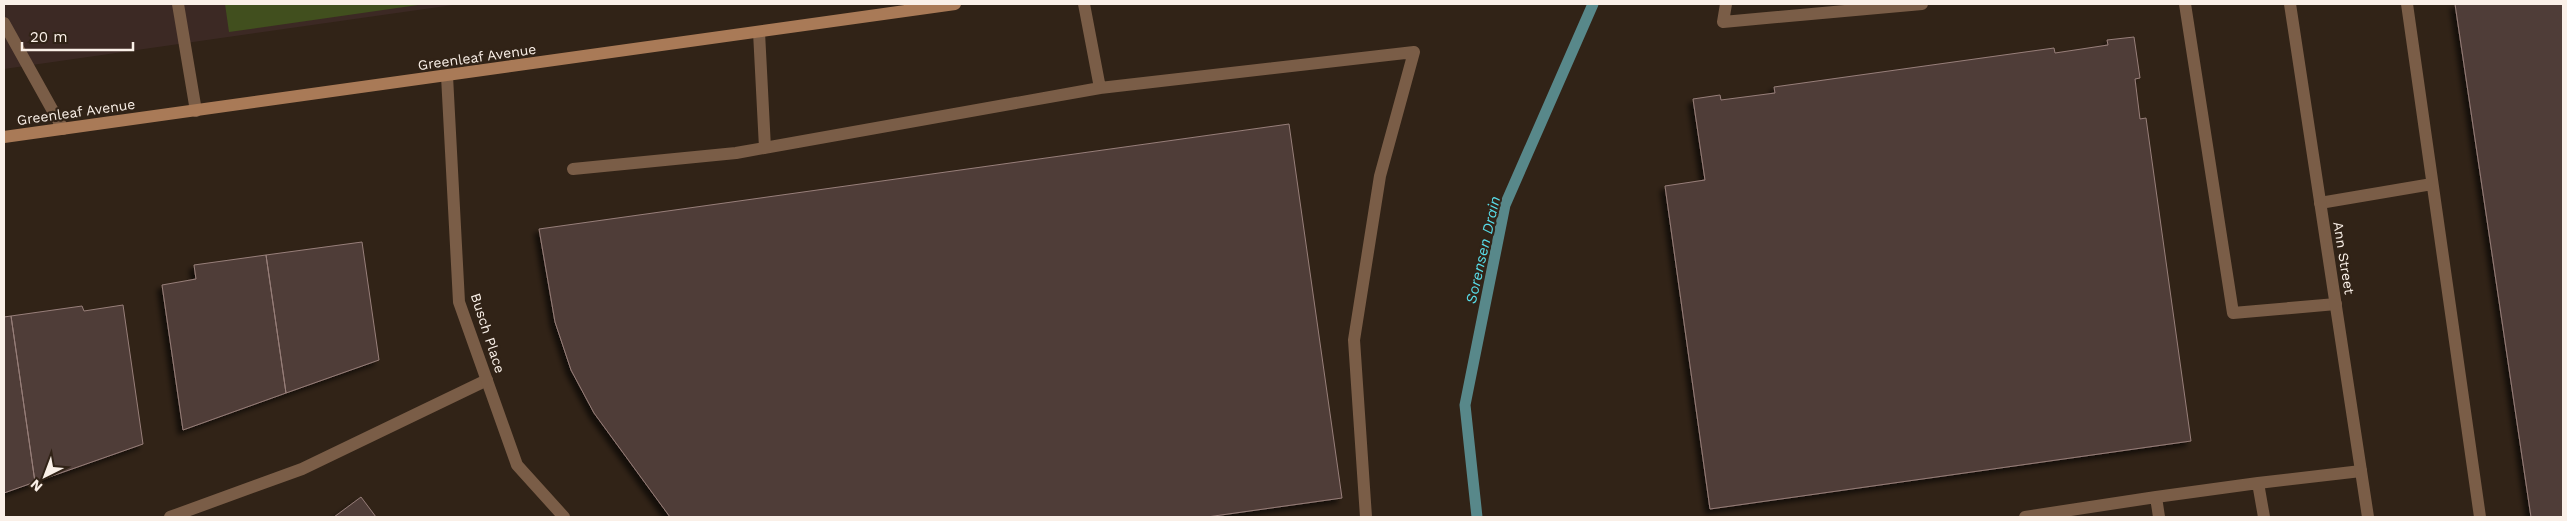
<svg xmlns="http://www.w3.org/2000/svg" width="2567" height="521" font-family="'Work Sans',sans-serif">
<defs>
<filter id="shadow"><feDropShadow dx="-4.5" dy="4.5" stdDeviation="2.5" flood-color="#0009"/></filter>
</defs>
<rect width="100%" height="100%" fill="#312317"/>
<!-- education -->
<path fill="#3c2924" d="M 4,4 L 460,4 L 4,69 Z"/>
<!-- garden -->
<path fill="#414f1e" d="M 225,4 L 425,4 L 229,32 Z"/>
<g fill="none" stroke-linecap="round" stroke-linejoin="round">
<!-- stream -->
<path stroke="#58888a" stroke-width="11" d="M 1477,517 L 1465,405 L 1505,205 L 1593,4"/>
</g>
<!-- building -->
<path fill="#503c37" stroke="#977f7a" filter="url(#shadow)" d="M 2455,4 L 2563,4 L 2563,517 L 2531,517 Z
M 2134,37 L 2140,78 L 2135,79 L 2140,119 L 2146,118 L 2191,441 L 1710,509 L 1665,186 L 1705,180 L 1693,99 L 1720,95 L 1721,100 L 1775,93 L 1774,87 L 2054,48 L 2055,53 L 2108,45 L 2107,40 Z
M 1289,124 L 1342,498 L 1207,517 L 670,517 L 594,413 L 571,370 L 555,322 L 539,229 Z
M 362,242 L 379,360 L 286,393 L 266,255 Z
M 266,255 L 286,393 L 183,430 L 162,285 L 196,279 L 194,265 Z
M 123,305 L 143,444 L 35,482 L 11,316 L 82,306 L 84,311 Z
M 11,316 L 35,482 L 4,493 L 4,317 Z
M 361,497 L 376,517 L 334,517 Z"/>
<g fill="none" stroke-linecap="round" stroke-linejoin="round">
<!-- service -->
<path stroke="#7a5d47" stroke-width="12" d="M 178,4 L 196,111
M 1726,4 L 1723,22 L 1922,4
M 2185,4 L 2233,313 L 2336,304
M 2407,4 L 2480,517
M 4,23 L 63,129
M 759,32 L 765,148
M 1100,88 L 1414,52 L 1380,176 L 1354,340 L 1366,517
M 573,169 L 736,153 L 1100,88 L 1084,4
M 2320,203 L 2432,184
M 2258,483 L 2361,471
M 2156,497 L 2258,483 L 2264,517
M 170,517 L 302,469 L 487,380
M 2025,517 L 2156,497 L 2159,517"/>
<!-- minor -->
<path stroke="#7a5d47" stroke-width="12" d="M 2290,4 L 2368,517
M 447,76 L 459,302 L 517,465 L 564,517"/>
<!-- secondary -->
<path stroke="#a97a57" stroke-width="12" d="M 4,137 L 955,4"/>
</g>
<g text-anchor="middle" stroke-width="4.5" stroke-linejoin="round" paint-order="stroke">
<!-- street labels -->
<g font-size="14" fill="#faf0e8" stroke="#312317">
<text transform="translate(477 57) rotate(-8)" y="5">Greenleaf Avenue</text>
<text transform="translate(76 112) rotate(-8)" y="5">Greenleaf Avenue</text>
<text transform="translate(2344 258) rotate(81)" y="5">Ann Street</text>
<text transform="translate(488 333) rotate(72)" y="5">Busch Place</text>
</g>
<!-- water labels -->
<g font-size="15" font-style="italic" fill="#58dbe7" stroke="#312317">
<text transform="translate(1483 250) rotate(-77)" y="5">Sorensen Drain</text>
</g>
</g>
<!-- border -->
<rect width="2567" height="521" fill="none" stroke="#faf0e8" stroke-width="10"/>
<!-- north arrow -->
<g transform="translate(45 476) rotate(222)" stroke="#312317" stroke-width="4" paint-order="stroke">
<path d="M0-4L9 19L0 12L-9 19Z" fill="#faf0e8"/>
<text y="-8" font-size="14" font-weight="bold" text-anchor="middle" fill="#faf0e8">N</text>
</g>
<!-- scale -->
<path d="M22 42v8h111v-8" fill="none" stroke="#faf0e8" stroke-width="2.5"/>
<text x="30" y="42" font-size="15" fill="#faf0e8" stroke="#312317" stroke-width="4" paint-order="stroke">20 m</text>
</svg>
